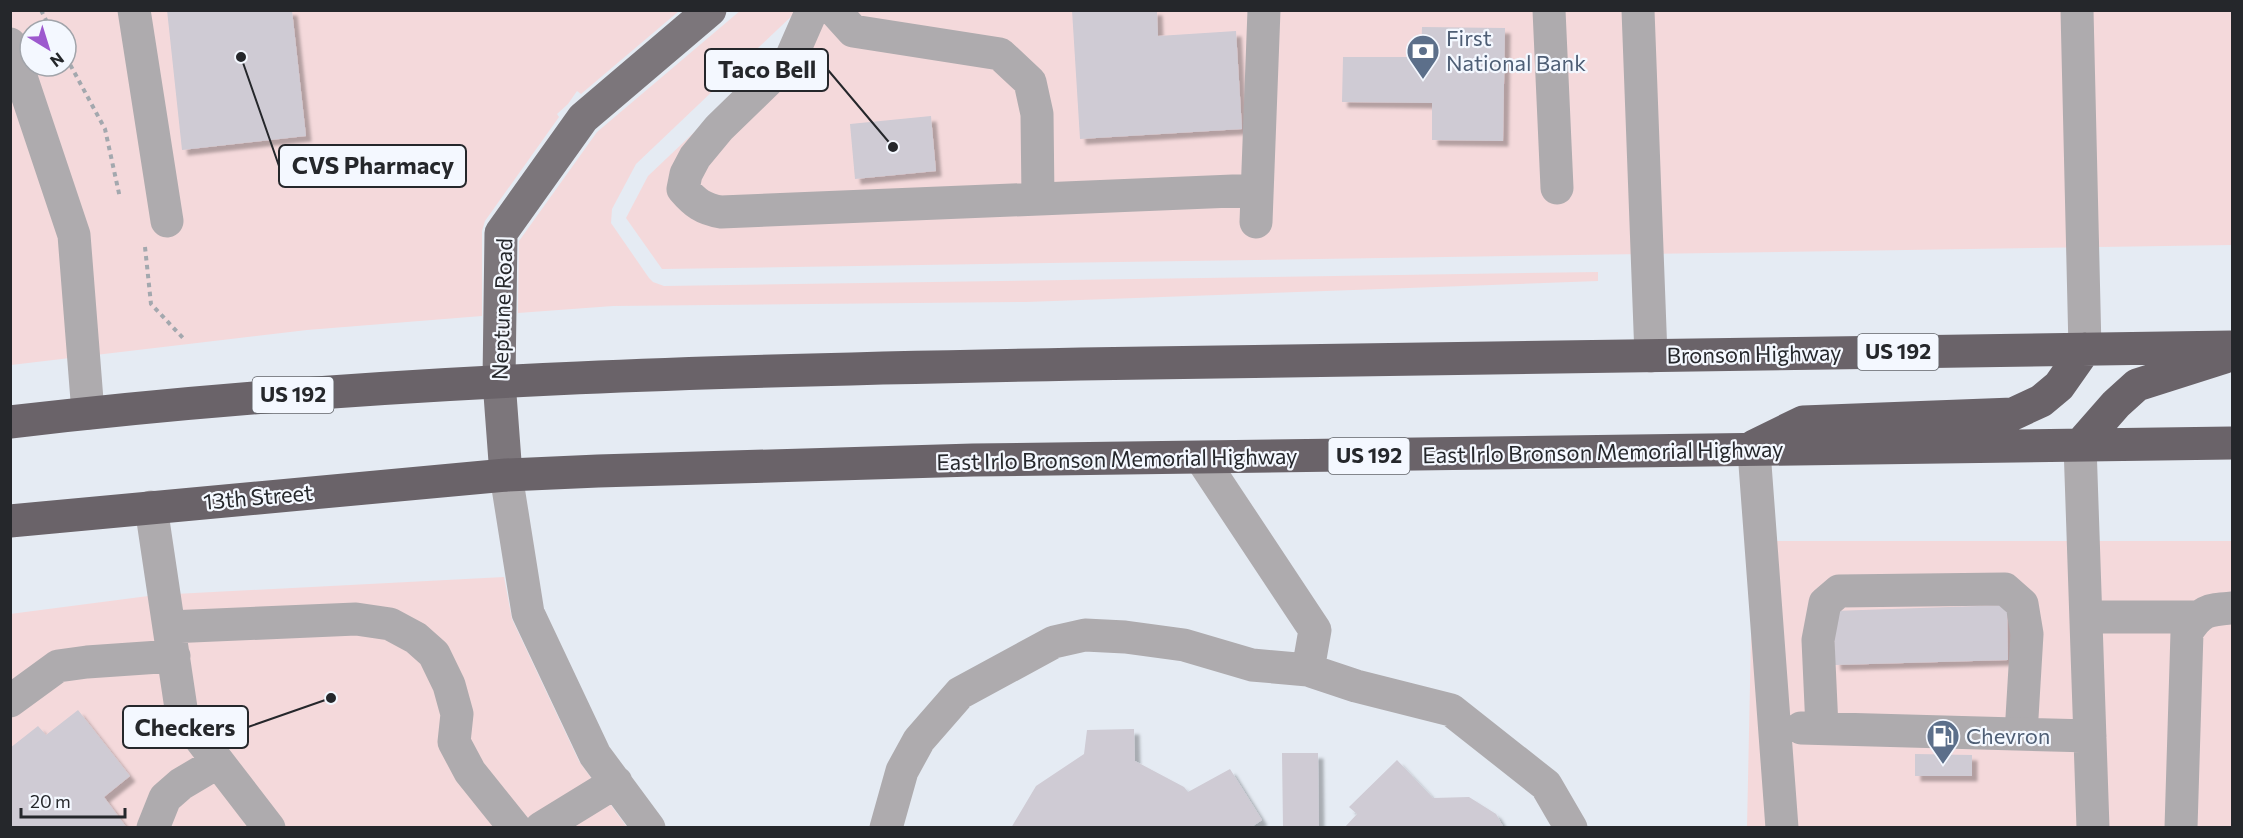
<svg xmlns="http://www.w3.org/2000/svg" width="2243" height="838" font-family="Commissioner,sans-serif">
<defs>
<filter id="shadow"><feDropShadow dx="5.5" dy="5.5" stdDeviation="1.5" flood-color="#0004"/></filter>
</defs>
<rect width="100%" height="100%" fill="#e5ebf3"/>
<!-- commercial -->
<path fill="#f4d9db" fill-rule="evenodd" d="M 741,10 L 797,11 L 636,164 L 612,209 L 611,223 L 649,278 L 653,282 L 664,286 L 1598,272 L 1598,281 L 1026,302 L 613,306 L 518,313 L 519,241 L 597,132 Z
M 10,11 L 679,11 L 581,94 L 577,91 L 568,104 L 557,114 L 559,117 L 485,221 L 482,231 L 482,316 L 307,330 L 11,365 ZM 30,30 L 66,30 L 66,66 L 30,66 Z
M 822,11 L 2232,11 L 2232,245 L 662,269 L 626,218 L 648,176 Z
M 1753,541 L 2232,541 L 2232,827 L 1747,828 Z
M 504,577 L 512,619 L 579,761 L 627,827 L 11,827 L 10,614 L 156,595 Z"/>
<!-- building -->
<path fill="#cfcbd4" filter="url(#shadow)" d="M 167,10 L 292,10 L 306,136 L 182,150 Z
M 1072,10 L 1157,10 L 1158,36 L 1236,31 L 1242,129 L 1080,139 Z
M 1422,27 L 1505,28 L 1503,141 L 1432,140 L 1432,103 L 1342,102 L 1343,57 L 1421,57 Z
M 931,116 L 936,171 L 855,179 L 850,124 Z
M 2007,605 L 2008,660 L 1835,665 L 1833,611 Z
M 78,710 L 130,776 L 104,797 L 127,828 L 12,828 L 10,748 L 38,726 L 46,735 Z
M 1134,729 L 1135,761 L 1184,787 L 1188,792 L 1230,769 L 1262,820 L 1250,828 L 1011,828 L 1036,786 L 1084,754 L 1087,730 Z
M 1282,753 L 1318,753 L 1319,828 L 1283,828 Z
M 1915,754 L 1972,755 L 1972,776 L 1915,776 Z
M 1397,760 L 1433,798 L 1469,797 L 1496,814 L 1504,828 L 1344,828 L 1357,814 L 1349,807 Z"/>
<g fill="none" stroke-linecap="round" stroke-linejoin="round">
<!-- path -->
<path stroke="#a3a8ae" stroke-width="4" stroke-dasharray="4.5 4.5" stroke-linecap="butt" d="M 41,10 L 51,30
M 66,57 L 105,129 L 120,198
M 145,247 L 151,304 L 184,339"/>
<!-- minor -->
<path stroke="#aeabae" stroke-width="33" d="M 134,10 L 167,221
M 812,10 L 791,58 L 719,128 L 695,157 L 686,174 L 683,189 C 695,203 703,209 721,212 L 1257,190
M 834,10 L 853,31 L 1000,54 L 1030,82 L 1037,114 L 1038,199
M 1549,10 L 1557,188
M 1638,10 L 1651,356
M 2077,10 L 2085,349
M 10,44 L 74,235 L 88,413
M 1256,222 L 1264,10
M 2080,445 L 2093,828
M 1754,451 L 1782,828
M 1201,458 L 1315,630 L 1308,670
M 506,475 L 528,613 L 595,755 L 649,828
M 151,507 L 182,715 L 269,828
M 2086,617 L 2196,617
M 169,627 L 356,619 L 390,624 L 416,638 L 434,654 L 449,685 L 457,714 L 454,742 L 470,772 L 515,828
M 10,701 L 58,666 L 87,662 L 174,656
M 1801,728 L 2090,736
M 1822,728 L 1818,640 L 1825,603 L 1839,591 L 2005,589 L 2022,604 L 2027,634 L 2021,734
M 153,828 L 165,798 L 181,784 L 218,762
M 541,828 L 616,782
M 886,828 L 902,771 L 919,740 L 960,693 L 1054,642 L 1085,635 L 1125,637 L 1184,645 L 1252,665 L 1308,670 L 1356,686 L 1451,710 L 1546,785 L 1571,828
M 2181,828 L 2187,632 C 2201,610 2208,610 2232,608"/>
<!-- major -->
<path stroke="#7c767b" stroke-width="33" d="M 506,475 L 499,381 L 501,233 L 583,118 L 710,10"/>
<!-- highway -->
<path stroke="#6a6369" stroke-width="33" d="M 10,422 C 388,377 769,369 1148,363 C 1510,357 1871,351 2232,347
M 2080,445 L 2116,404 L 2137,385 L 2225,357
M 1754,446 L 1803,422 L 2013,414 L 2041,401 L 2059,386 L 2085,349
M 10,521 L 506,475 L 598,471 L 973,460 L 2232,443"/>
</g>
<!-- icons -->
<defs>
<symbol id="bank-pin" viewBox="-11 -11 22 30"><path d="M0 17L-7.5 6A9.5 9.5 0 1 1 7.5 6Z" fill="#5c6f8a" stroke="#f4f8ff"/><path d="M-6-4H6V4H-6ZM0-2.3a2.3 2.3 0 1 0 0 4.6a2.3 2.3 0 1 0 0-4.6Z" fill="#fff"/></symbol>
<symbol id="fuel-pin" viewBox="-11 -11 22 30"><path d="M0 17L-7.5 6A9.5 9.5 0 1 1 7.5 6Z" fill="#5c6f8a" stroke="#f4f8ff"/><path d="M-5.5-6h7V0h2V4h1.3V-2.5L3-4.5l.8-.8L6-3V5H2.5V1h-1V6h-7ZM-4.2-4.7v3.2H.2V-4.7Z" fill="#fff"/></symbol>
</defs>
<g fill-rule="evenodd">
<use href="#bank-pin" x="1404" y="32" width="38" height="52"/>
<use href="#fuel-pin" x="1924" y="717" width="38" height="52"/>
</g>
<g text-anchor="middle" stroke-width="4.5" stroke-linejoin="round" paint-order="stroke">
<!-- shield labels -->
<g fill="#f4f8ff" stroke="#63666b" stroke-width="1.5">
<rect x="1857.5" y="334" width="81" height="36" rx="4.5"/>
<rect x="252.5" y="377" width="81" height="36" rx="4.5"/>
<rect x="1328.5" y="438" width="81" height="36" rx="4.5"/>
</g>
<g font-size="21" font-weight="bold" fill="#25272b">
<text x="1898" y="359">US 192</text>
<text x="293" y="402">US 192</text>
<text x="1369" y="463">US 192</text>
</g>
<!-- service labels -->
<g font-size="22" fill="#4e5e75" stroke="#f4f8ff" text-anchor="start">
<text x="1446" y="46">First<tspan x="1446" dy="25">National Bank</tspan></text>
<text x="1966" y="744">Chevron</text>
</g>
<!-- street labels -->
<g font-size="22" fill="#25272b" stroke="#f4f8ff">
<text transform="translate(502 309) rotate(-88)" y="8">Neptune Road</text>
<text transform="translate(1754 354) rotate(-1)" y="8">Bronson Highway</text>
<text transform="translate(1603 452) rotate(-1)" y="8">East Irlo Bronson Memorial Highway</text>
<text transform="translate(1117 459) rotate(-1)" y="8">East Irlo Bronson Memorial Highway</text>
<text transform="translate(258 497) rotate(-5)" y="8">13th Street</text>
</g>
</g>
<!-- callouts -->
<path fill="none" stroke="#25272b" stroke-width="2" d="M893 147L828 70M241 57L279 166M331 698L248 727"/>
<g fill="#25272b" stroke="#f4f8ff" stroke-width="2">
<circle cx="893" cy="147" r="6"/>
<circle cx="241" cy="57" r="6"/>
<circle cx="331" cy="698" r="6"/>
</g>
<g fill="#f4f8ff" stroke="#25272b" stroke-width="2">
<rect x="705" y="49" width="123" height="42" rx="6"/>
<rect x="279" y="145" width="187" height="42" rx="6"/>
<rect x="123" y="706" width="125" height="42" rx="6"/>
</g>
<g font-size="24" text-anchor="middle" font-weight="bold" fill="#25272b">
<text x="767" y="78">Taco Bell</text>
<text x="373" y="174">CVS Pharmacy</text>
<text x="185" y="736">Checkers</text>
</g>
<!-- border -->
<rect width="2243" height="838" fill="none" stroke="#25272b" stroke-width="24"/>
<!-- north arrow -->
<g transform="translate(48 48) rotate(142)"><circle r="28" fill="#f4f8ff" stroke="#a1a4aa" stroke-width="1.5"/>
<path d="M0-4.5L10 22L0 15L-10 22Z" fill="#9d59ce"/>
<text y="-9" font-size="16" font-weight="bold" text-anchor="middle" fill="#25272b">N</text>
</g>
<!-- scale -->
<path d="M21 808v9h104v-9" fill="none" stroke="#25272b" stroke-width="3"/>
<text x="30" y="808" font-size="18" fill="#25272b" stroke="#f4f8ff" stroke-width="4.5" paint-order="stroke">20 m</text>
</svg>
